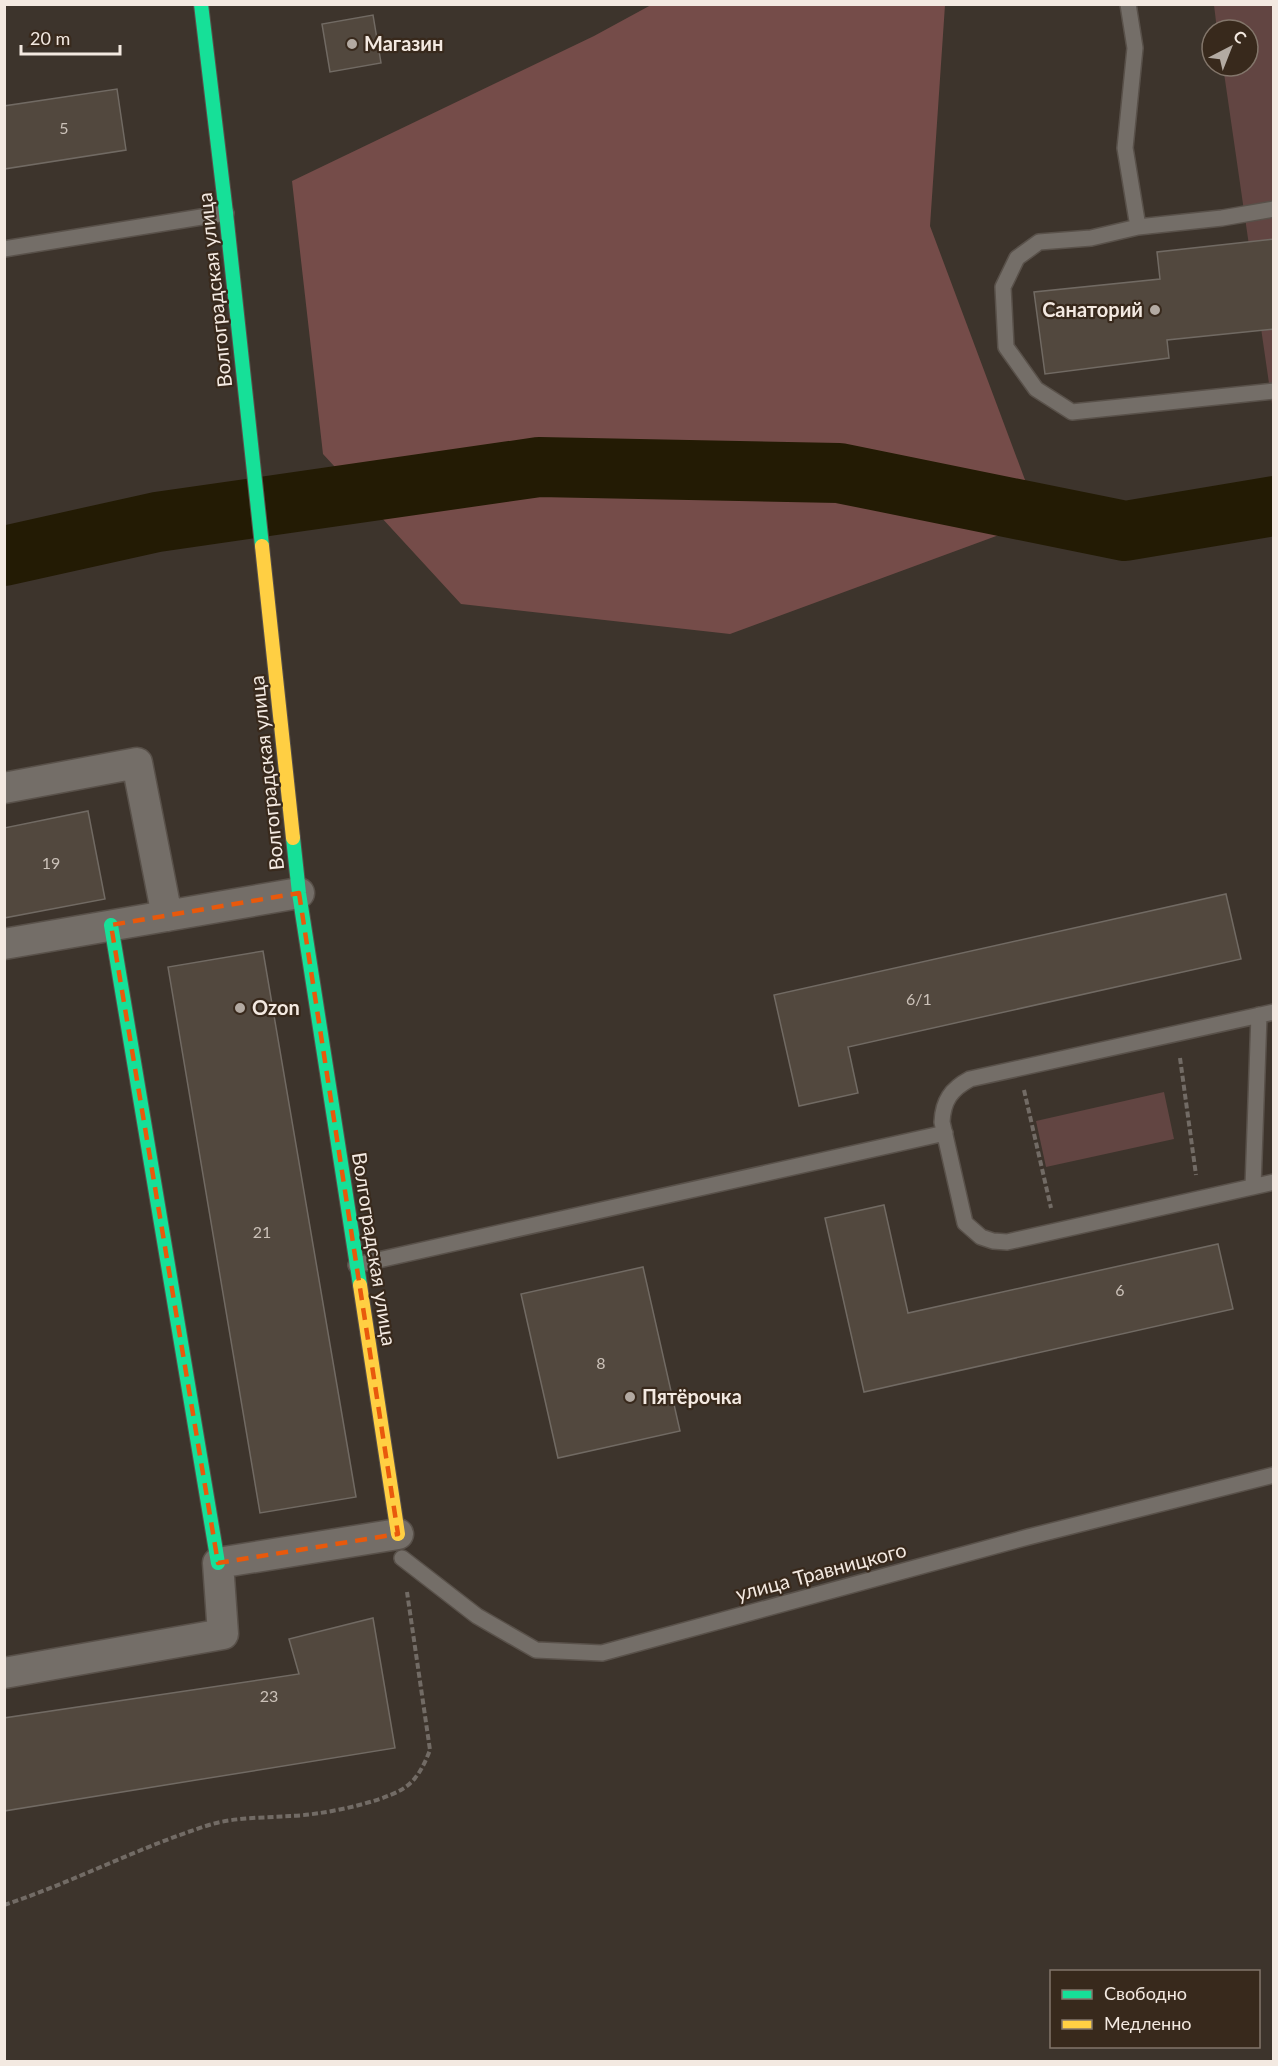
<svg xmlns="http://www.w3.org/2000/svg" width="1278" height="2066" font-family="Lato,sans-serif">
<rect width="100%" height="100%" fill="#3d342c"/>
<!-- green -->
<path fill="#624542" d="M 1214,5 L 1273,5 L 1273,411 L 1223,66 L 1248,66 L 1248,30 L 1217,30 Z
M 1164,1092 L 1174,1139 L 1046,1167 L 1036,1121 Z"/>
<!-- forest -->
<path fill="#754c49" d="M 651,5 L 945,5 L 930,226 L 1040,520 L 730,634 L 461,604 L 323,454 L 292,181 L 594,36 Z"/>
<g fill="none" stroke-linecap="round" stroke-linejoin="round">
<!-- river -->
<path stroke="#231b04" stroke-width="60" d="M 4,556 L 157,522 L 539,467 L 839,473 L 1125,531 L 1274,506"/>
</g>
<!-- building -->
<path fill="#52483e" stroke="#716a63" stroke-width="1.5" d="M 373,15 L 381,63 L 330,72 L 322,24 Z
M 117,89 L 126,150 L 4,169 L 4,106 Z
M 1274,239 L 1274,329 L 1167,340 L 1169,358 L 1045,374 L 1034,292 L 1160,279 L 1157,252 Z
M 88,811 L 105,899 L 4,918 L 4,828 Z
M 1226,894 L 1241,959 L 848,1047 L 858,1093 L 799,1106 L 774,995 Z
M 263,951 L 356,1497 L 260,1513 L 168,967 Z
M 884,1205 L 908,1313 L 1218,1244 L 1233,1309 L 864,1392 L 825,1218 Z
M 643,1267 L 680,1431 L 558,1458 L 521,1294 Z
M 373,1618 L 395,1748 L 4,1811 L 4,1718 L 299,1674 L 289,1639 Z"/>
<g fill="none" stroke-linecap="round" stroke-linejoin="round">
<defs>
<path id="lane" d="M 1128,4 L 1135,48 L 1125,148 L 1138,227
M 1274,209 L 1222,218 L 1138,227 L 1091,238 L 1039,242 L 1017,258 L 1003,287 L 1006,347 L 1036,389 L 1072,412 L 1274,391
M 4,249 L 226,213
M 1274,1012 L 970,1079 C 951,1089 943,1101 942,1122 L 965,1223 L 981,1237 L 993,1241 L 1007,1242 L 1274,1182
M 1253,1187 L 1259,1015
M 356,1265 L 945,1133
M 402,1558 L 477,1616 L 536,1650 L 602,1653 L 1028,1537 L 1274,1475"/>
<path id="street" d="M 4,788 L 137,763 L 167,916
M 4,944 L 299,893
M 4,1673 L 223,1634 L 218,1563 L 398,1534"/>
<path id="fast" d="M 201,4 L 226,213 L 262,546
M 293,838 L 299,893 L 360,1285
M 111,925 L 218,1563"/>
<path id="slow" d="M 262,546 L 293,838
M 360,1285 L 398,1534"/>
</defs>
<!-- lane casing -->
<use href="#lane" stroke="#59514a" stroke-width="18"/>
<!-- street casing -->
<use href="#street" stroke="#59514a" stroke-width="33"/>
<!-- fast casing -->
<use href="#fast" stroke="#59514a" stroke-width="16"/>
<!-- slow casing -->
<use href="#slow" stroke="#59514a" stroke-width="16"/>
<!-- path -->
<path stroke="#726b65" stroke-width="4" stroke-dasharray="6 3" stroke-linecap="butt" d="M 1180,1058 L 1196,1175
M 1024,1090 L 1051,1208
M 4,1905 C 74,1882 139,1847 209,1825 C 235,1817 264,1818 290,1816 C 321,1815 375,1804 401,1790 C 417,1781 424,1765 430,1750 L 407,1592"/>
<!-- lane -->
<use href="#lane" stroke="#746e68" stroke-width="15"/>
<!-- street -->
<use href="#street" stroke="#746e68" stroke-width="30"/>
<!-- fast -->
<use href="#fast" stroke="#16e098" stroke-width="14"/>
<!-- slow -->
<use href="#slow" stroke="#ffcf43" stroke-width="14"/>
</g>
<!-- marked area -->
<path fill="none" stroke="#e8590c" stroke-width="4.5" stroke-dasharray="12 8" stroke-linejoin="round" d="M 299,893 L 398,1534 L 218,1563 L 111,925 Z"/>
<!-- markers -->
<g fill="#b3aaa2" stroke="#38291c" stroke-width="2">
<circle cx="352" cy="44" r="6"/>
<circle cx="1155" cy="310" r="6"/>
<circle cx="240" cy="1008" r="6"/>
<circle cx="630" cy="1397" r="6"/>
</g>
<g text-anchor="middle" stroke-width="4.5" stroke-linejoin="round" paint-order="stroke">
<!-- number labels -->
<g font-size="16" fill="#cbc1b8">
<text x="64" y="134">5</text>
<text x="51" y="869">19</text>
<text x="919" y="1005">6/1</text>
<text x="262" y="1238">21</text>
<text x="1120" y="1296">6</text>
<text x="601" y="1369">8</text>
<text x="269" y="1702">23</text>
</g>
<!-- poi labels -->
<g font-size="20" font-weight="bold" fill="#f3e9e1" stroke="#38291c" text-anchor="start">
<text x="364" y="51">Магазин</text>
<text x="1143" y="317" text-anchor="end">Санаторий</text>
<text x="252" y="1015">Ozon</text>
<text x="642" y="1404">Пятёрочка</text>
</g>
<!-- street labels -->
<g font-size="20" fill="#f3e9e1" stroke="#38291c">
<text transform="translate(215 290) rotate(-96)" y="7">Волгоградская улица</text>
<text transform="translate(267 773) rotate(-96)" y="7">Волгоградская улица</text>
<text transform="translate(374 1249) rotate(81)" y="7">Волгоградская улица</text>
<text transform="translate(821 1572) rotate(-15)" y="7">улица Травницкого</text>
</g>
</g>
<!-- border -->
<rect width="1278" height="2066" fill="none" stroke="#f3e9e1" stroke-width="12"/>
<!-- legend -->
<rect x="1050" y="1970" width="210" height="78" fill="#38291c" stroke="#83766b" stroke-width="1.5"/>
<rect x="1062" y="1990" width="30" height="9" fill="#16e098" stroke="#83766b" stroke-width="1.5"/>
<text x="1104" y="2000" font-size="18" fill="#f3e9e1">Свободно</text>
<rect x="1062" y="2020" width="30" height="9" fill="#ffcf43" stroke="#83766b" stroke-width="1.5"/>
<text x="1104" y="2030" font-size="18" fill="#f3e9e1">Медленно</text>
<!-- north arrow -->
<g transform="translate(1230 48) rotate(42)"><circle r="28" fill="#38291c" stroke="#83766b" stroke-width="1.5"/>
<path d="M0-4.5L10 22L0 15L-10 22Z" fill="#b3aaa2"/>
<text y="-9" font-size="16" font-weight="bold" text-anchor="middle" fill="#f3e9e1">С</text>
</g>
<!-- scale -->
<path d="M21 45v9h99v-9" fill="none" stroke="#f3e9e1" stroke-width="3"/>
<text x="30" y="45" font-size="18" fill="#f3e9e1" stroke="#38291c" stroke-width="4.5" paint-order="stroke">20 m</text>
</svg>
